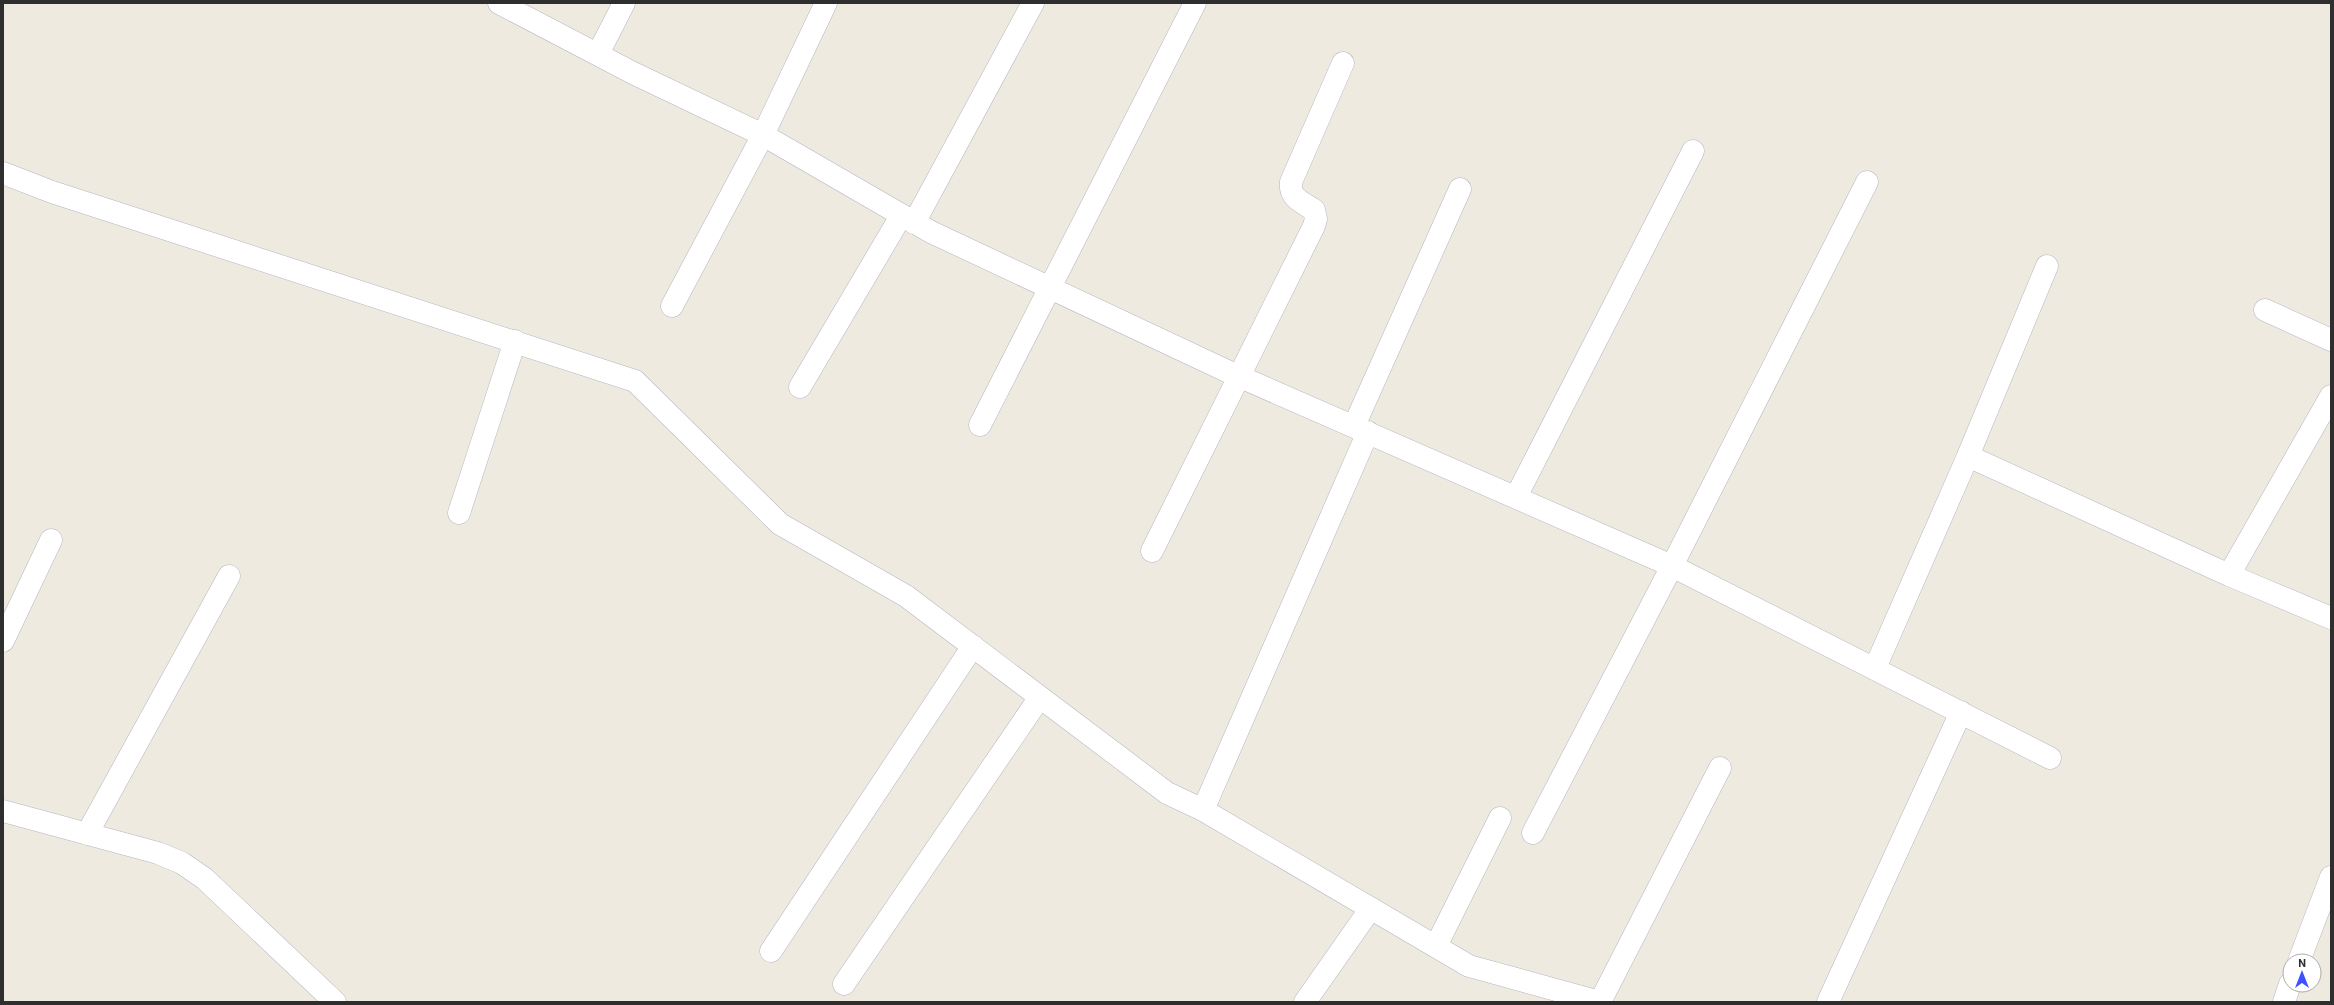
<svg xmlns="http://www.w3.org/2000/svg" width="2334" height="1005" font-family="Roboto,sans-serif">
<rect width="100%" height="100%" fill="#efeae0"/>
<g fill="none" stroke-linecap="round" stroke-linejoin="round">
<defs>
<path id="minor" d="M 499,3 L 633,73 L 763,135 L 931,232 L 1229,372 L 1672,566 L 2050,758
M 598,54 L 624,3
M 3,173 L 52,192 L 635,381 L 780,524 L 906,596 L 1167,793 L 1203,810 L 1469,966 L 1600,1002
M 914,223 L 1033,3
M 672,306 L 763,135 L 826,3
M 2265,310 L 2331,340
M 800,387 L 901,216
M 980,425 L 1195,3
M 1354,426 L 1460,189
M 1968,456 L 2047,266
M 1516,497 L 1693,151
M 459,513 L 515,341
M 1152,551 L 1314,226 L 1316,219 L 1314,210 C 1302,202 1289,198 1291,182 L 1343,63
M 2229,575 L 2331,396
M 3,641 L 51,540
M 1875,668 L 1968,456 L 2229,575 L 2331,618
M 1203,810 L 1368,432
M 3,811 L 158,853 L 182,863 L 205,879 L 335,1002
M 1533,833 L 1672,566 L 1867,182
M 87,834 L 229,576
M 1436,946 L 1500,818
M 771,951 L 973,646
M 2299,961 L 2331,877
M 844,984 L 1040,697
M 1305,1002 L 1371,908
M 1600,1002 L 1720,768
M 1828,1002 L 1961,712
M 2284,1002 L 2290,984"/>
</defs>
<!-- minor casing -->
<use href="#minor" stroke="#b4b5c1" stroke-width="23"/>
<!-- minor -->
<use href="#minor" stroke="#fff" stroke-width="22"/>
</g>
<!-- border -->
<rect width="2334" height="1005" fill="none" stroke="#2e2e2e" stroke-width="8"/>
<!-- north arrow -->
<g transform="translate(2302 973)"><circle r="19" fill="#ffffff" stroke="#ababab"/>
<path d="M0-3L7 15L0 10L-7 15Z" fill="#3d52ff"/>
<text y="-6" font-size="11" font-weight="bold" text-anchor="middle" fill="#2e2e2e">N</text>
</g>
</svg>
